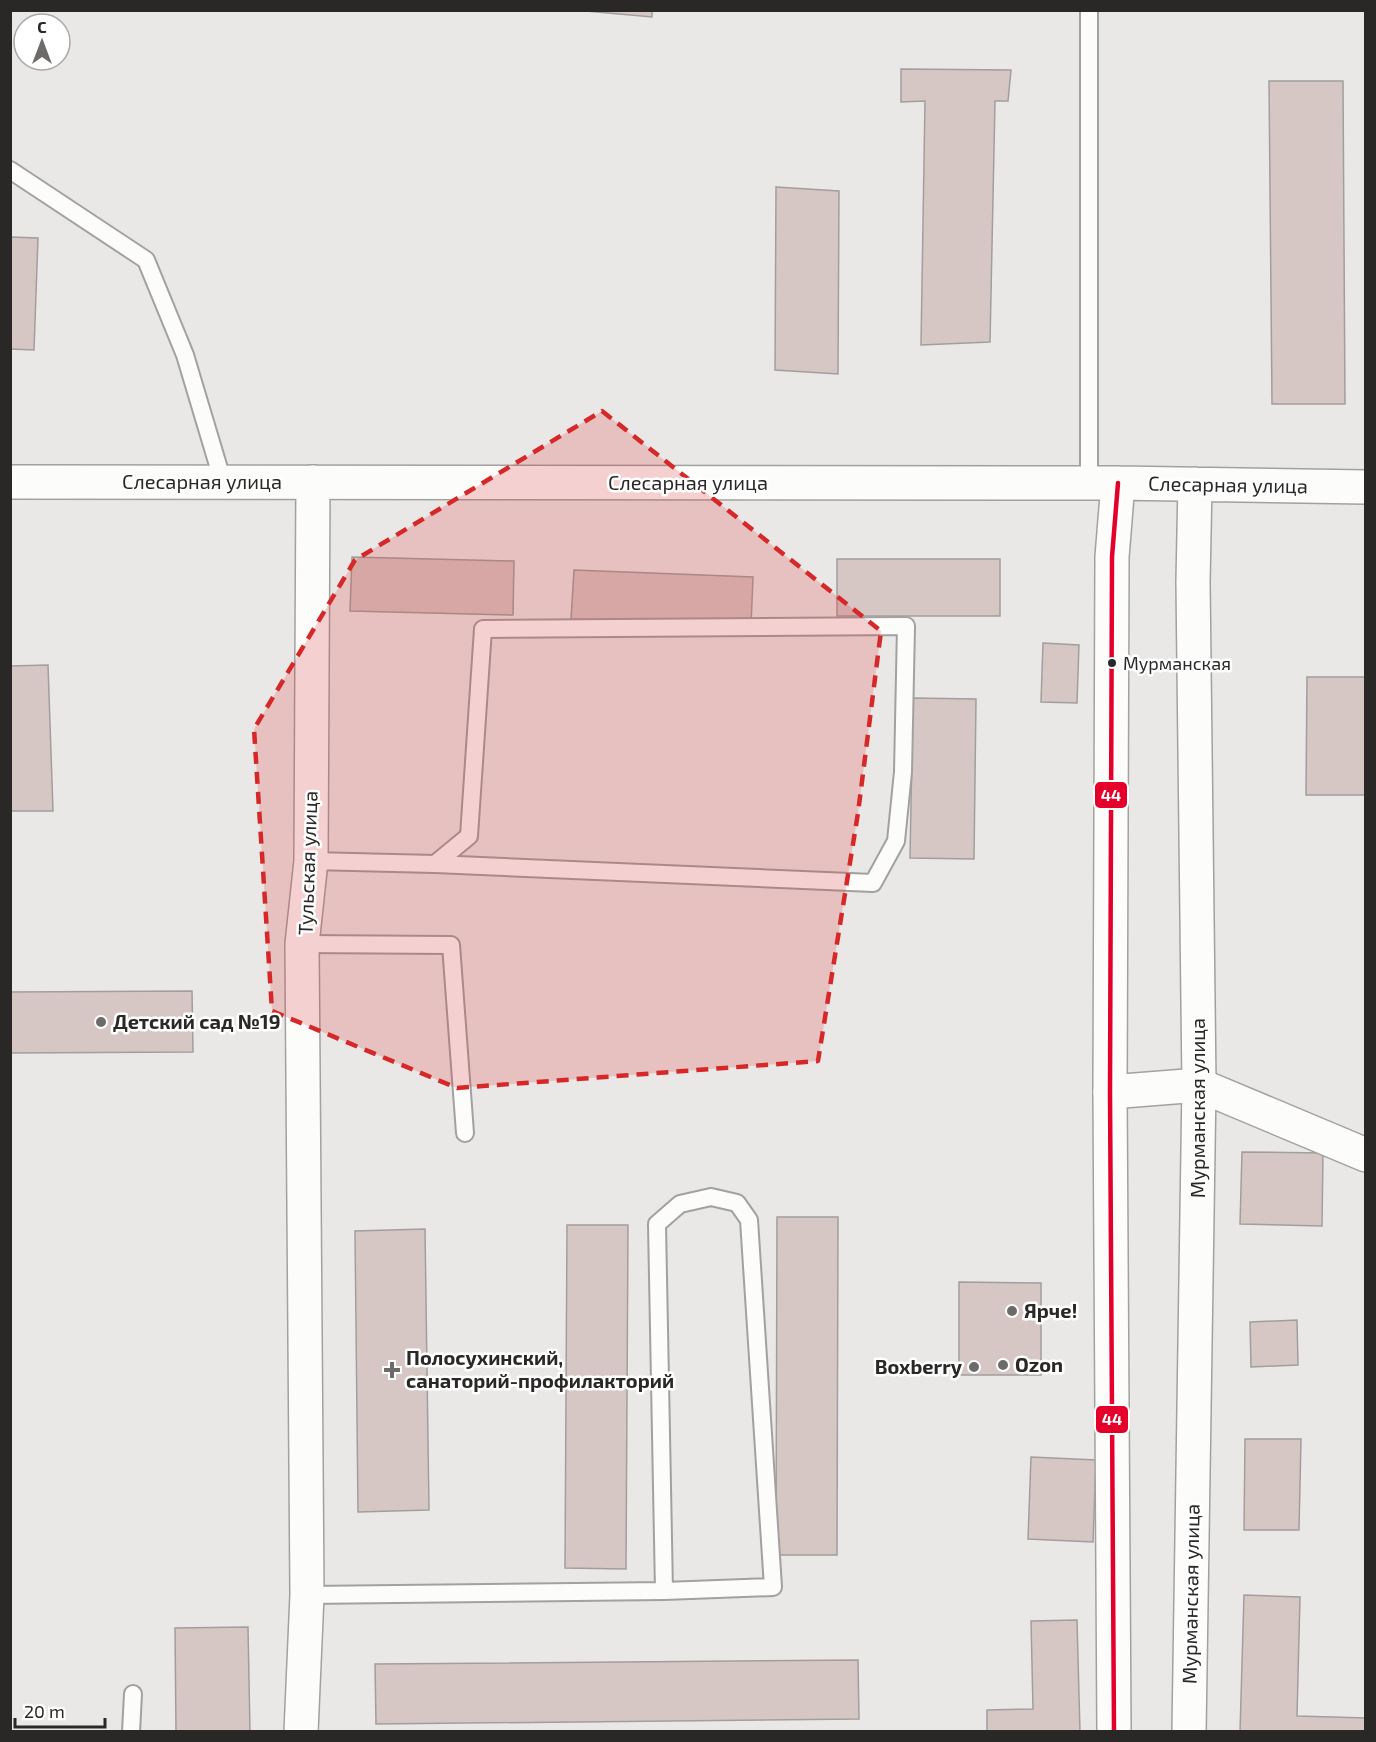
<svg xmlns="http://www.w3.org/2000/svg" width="1376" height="1742" font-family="'Exo 2',sans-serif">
<rect width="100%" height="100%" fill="#eae8e6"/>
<!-- building -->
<path fill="#d6c7c4" stroke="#a09f9e" stroke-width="1.5" d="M 574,10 L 652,10 L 652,17 Z
M 901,69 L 1011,70 L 1008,101 L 995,101 L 990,342 L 921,345 L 925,101 L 901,102 Z
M 1269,81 L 1343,81 L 1345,404 L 1272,404 Z
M 776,187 L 839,191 L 838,374 L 775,370 Z
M 10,237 L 38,238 L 34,350 L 10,349 Z
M 352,557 L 514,561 L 513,615 L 350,611 Z
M 837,559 L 1000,559 L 1000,616 L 837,616 Z
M 574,570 L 753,577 L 751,626 L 571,619 Z
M 1043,643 L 1079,645 L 1077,703 L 1041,702 Z
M 48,665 L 53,811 L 10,811 L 10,666 Z
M 1307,677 L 1366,677 L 1366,795 L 1306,795 Z
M 913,698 L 976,699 L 974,859 L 910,858 Z
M 192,991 L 193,1052 L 10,1053 L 10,992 Z
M 1242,1152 L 1323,1153 L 1322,1226 L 1240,1224 Z
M 777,1217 L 838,1217 L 837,1555 L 776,1555 Z
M 567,1225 L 628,1225 L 626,1569 L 565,1568 Z
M 425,1229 L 429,1510 L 358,1512 L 355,1231 Z
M 959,1282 L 1041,1283 L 1041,1375 L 959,1375 Z
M 1297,1320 L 1298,1365 L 1251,1367 L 1250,1322 Z
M 1245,1439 L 1301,1439 L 1299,1530 L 1244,1530 Z
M 1031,1457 L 1096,1460 L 1093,1542 L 1028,1539 Z
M 1244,1595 L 1300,1597 L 1297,1716 L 1366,1718 L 1366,1732 L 1240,1732 Z
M 1077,1620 L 1080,1732 L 987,1732 L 987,1710 L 1033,1709 L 1031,1621 Z
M 248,1627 L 250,1732 L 176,1732 L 175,1628 Z
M 858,1660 L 859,1719 L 376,1724 L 375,1664 Z"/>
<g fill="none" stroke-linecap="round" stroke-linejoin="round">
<defs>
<path id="lane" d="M 1089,10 L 1089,483
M 10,170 L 146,260 L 185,355 L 223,482
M 311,861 L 435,864 L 469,836 L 483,629 L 906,626 L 903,772 L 896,841 L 873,883 L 435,864
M 302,944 L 451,945 L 465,1133
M 307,1595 L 664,1591 L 773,1587 L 749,1220 L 737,1203 L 711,1197 L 680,1204 L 657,1224 L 664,1591
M 131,1732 L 133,1694"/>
<path id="street" d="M 1110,1092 L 1199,1085 L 1366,1155
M 301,1732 L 307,1595 L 302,944 L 311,861 L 313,482"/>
<path id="secondary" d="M 10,482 L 1118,483 L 1366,487
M 1114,1732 L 1110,1092 L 1112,557 L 1118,483
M 1189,1732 L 1199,1085 L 1193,582 L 1195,484"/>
</defs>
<!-- lane casing -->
<use href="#lane" stroke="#a2a1a0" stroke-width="20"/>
<!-- street casing -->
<use href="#street" stroke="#a2a1a0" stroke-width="36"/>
<!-- secondary casing -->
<use href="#secondary" stroke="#a2a1a0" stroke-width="36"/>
<!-- lane -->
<use href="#lane" stroke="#fcfcfb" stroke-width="16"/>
<!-- street -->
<use href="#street" stroke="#fcfcfb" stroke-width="33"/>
<!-- secondary -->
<use href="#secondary" stroke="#fcfcfb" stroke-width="33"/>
<defs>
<path id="bus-1" d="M 1114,1732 L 1110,1092 L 1112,557 L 1118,483"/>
</defs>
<!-- bus-1 casing -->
<use href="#bus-1" stroke="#fff" stroke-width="9"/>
<!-- bus-1 -->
<use href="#bus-1" stroke="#e4002b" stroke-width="4.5"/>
</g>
<!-- marked area -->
<path fill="#d62828" fill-opacity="0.2" stroke="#d62828" stroke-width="4.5" stroke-dasharray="12 8" stroke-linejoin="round" d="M 602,411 L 881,631 L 858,813 L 818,1061 L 457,1088 L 272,1011 L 254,729 L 355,560 Z"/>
<!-- markers -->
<circle fill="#292827" stroke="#fff" stroke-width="2" cx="1112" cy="663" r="5"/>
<g fill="#6d6b6a" stroke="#fff" stroke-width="2">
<circle cx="101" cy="1022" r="6"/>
<circle cx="1012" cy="1311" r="6"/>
<circle cx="1003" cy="1365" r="6"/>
<circle cx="974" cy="1367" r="6"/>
<path d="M389 1361h6v6h6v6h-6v6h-6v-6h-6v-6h6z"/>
</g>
<g text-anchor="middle" stroke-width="5" stroke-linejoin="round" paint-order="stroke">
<!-- bus labels -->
<g font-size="18" fill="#292827" stroke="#fff" text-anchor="start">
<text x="1123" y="670">Мурманская</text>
</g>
<!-- street labels -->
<g font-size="20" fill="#292827" stroke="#fff">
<text x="202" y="489">Слесарная улица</text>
<text x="688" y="490">Слесарная улица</text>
<text transform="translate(1228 485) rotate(1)" y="7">Слесарная улица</text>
<text transform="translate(308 863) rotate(-88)" y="7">Тульская улица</text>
<text transform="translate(1198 1108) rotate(-90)" y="7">Мурманская улица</text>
<text transform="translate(1191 1594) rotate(-89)" y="7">Мурманская улица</text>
</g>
<!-- poi labels -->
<g font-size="20" font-weight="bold" fill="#292827" stroke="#fff" text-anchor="start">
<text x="113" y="1029">Детский сад №19</text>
<text x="1024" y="1318">Ярче!</text>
<text x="406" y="1365">Полосухинский,<tspan x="406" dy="23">санаторий-профилакторий</tspan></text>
<text x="1015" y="1372">Ozon</text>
<text x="962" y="1374" text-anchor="end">Boxberry</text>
</g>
</g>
<g stroke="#fff" stroke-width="2">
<rect x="1094" y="781" width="34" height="28" rx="6" fill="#e4002b"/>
<rect x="1095" y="1405" width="34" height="29" rx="6" fill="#e4002b"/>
</g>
<g font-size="16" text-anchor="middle" font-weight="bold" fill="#fff">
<text x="1111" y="801">44</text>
<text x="1112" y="1425">44</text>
</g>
<!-- border -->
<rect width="1376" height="1742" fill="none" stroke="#292827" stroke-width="24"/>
<!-- north arrow -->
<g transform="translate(42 42)"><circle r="28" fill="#ffffff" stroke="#a9a9a9" stroke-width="1.5"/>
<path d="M0-4.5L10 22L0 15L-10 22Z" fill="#6d6b6a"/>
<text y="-9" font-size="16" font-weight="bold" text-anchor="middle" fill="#292827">С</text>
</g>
<!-- scale -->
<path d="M15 1718v9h90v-9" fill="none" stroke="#292827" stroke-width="3"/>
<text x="24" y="1718" font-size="18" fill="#292827" stroke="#ffffff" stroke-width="4.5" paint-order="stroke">20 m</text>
</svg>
